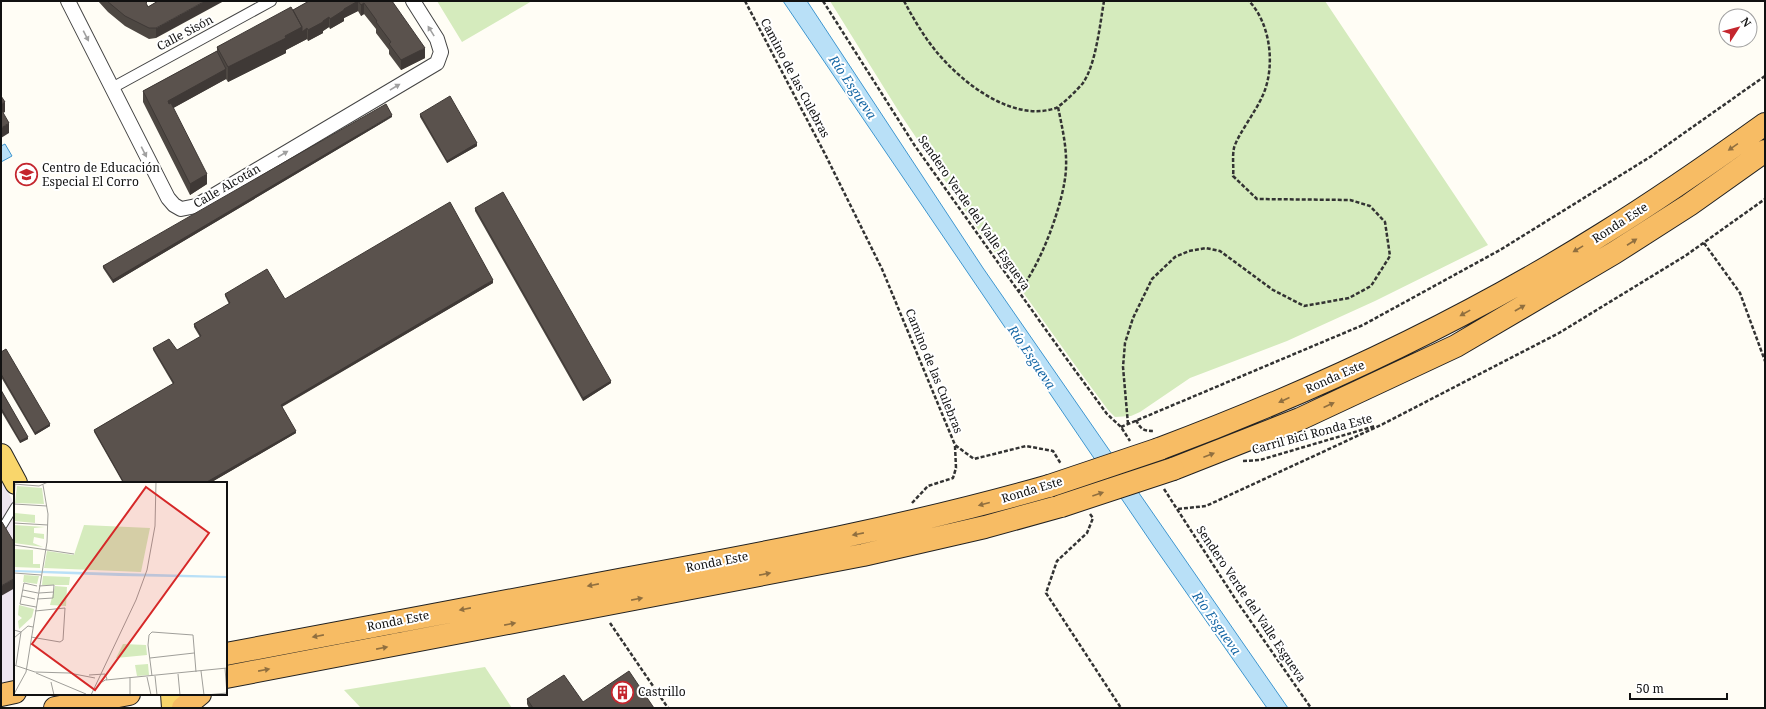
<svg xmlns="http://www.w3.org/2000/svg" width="1766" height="709" font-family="'Noto Serif',serif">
<rect width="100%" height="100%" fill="#fffdf5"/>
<!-- industrial -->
<path fill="#eee6ef" d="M 1,479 L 15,505 L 15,679 L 1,684 Z"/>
<!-- green -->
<path fill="#d5ebbd" d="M 437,1 L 532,1 L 462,42 Z
M 830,1 L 1325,1 L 1488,245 L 1375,301 L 1287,341 L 1190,378 L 1140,412 L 1131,416 L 1115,417 L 1108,410 L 1080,372 L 970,218 L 901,115 Z
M 485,667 L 512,708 L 361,708 L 344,690 Z"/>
<!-- water -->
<path fill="#b9e0f7" stroke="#3f96cf" d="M 783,1 L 807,1 L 983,268 L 1288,708 L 1267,708 L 1153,545 Z
M 5,144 L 12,156 L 1,162 L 1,146 Z"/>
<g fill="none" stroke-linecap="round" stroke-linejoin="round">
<defs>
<path id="service" d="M 1,529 L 15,506"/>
<path id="pedestrian" d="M 112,88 L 271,1"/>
<path id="minor" d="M 68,1 L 168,198 L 174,205 L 181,209 L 196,206 L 437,63 L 441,52 L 437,39 L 413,1"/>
<path id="primary" d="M 1,455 L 16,483
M 172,694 L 173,708"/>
<path id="trunk" d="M 1159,449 C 1314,391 1464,321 1604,233 C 1659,199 1712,162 1765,124
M 1173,469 L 1300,419 L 1456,346 L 1614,253 L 1689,205 L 1765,151
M 226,654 C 359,629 491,604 624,579 C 767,553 909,526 1049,486
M 226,677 L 863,555 L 985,527 L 1061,506
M 1,695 L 15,692
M 55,708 L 129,694
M 183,708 L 200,694"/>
</defs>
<!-- service casing -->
<use href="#service" stroke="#444" stroke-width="9"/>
<!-- pedestrian casing -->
<use href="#pedestrian" stroke="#444" stroke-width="12"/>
<!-- minor casing -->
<use href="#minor" stroke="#444" stroke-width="16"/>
<!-- primary casing -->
<use href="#primary" stroke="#222" stroke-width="24"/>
<!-- trunk casing -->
<use href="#trunk" stroke="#222" stroke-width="24"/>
<!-- path -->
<path stroke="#333" stroke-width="2.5" stroke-dasharray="4 2" stroke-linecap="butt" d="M 745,1 L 825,154 L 882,269 L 955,445 L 974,459 L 1026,446 L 1053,451 L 1061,464
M 823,1 L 915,146 L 1066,358 L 1107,414 L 1121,427 L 1130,441
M 904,1 C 913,18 923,35 935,50 C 961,82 1012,123 1056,108 C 1061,106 1079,88 1083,83 C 1096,64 1100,24 1104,1
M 1704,243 L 1740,293 L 1765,361
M 1018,292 C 1040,268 1065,200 1066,168 C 1067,147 1062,127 1058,107
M 1136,420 C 1141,430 1144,431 1155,431
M 1128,424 L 1123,367 L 1125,343 L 1133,318 L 1152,279 L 1175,257 L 1189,251 L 1206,248 L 1220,251 L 1273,290 L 1304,306 L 1349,298 L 1371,286 L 1390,256 L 1385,222 L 1370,206 L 1350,200 L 1257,199 L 1233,176 C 1234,168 1232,157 1234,148 C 1237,136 1256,111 1262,97 C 1276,68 1271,24 1249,1
M 1121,427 L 1363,325 L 1500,250 L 1650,157 L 1765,76
M 1243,461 L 1260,460 L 1375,426
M 1164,489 L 1236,600 L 1311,708
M 912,503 L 928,486 L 953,478 L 956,468 L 955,446
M 1178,509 L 1206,506 L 1383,424 L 1559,333 L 1685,256 L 1765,199
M 1090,514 L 1093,518 L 1087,533 L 1057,561 L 1046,593 L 1121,708
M 610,623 L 668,708"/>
<!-- service -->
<use href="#service" stroke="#fff" stroke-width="7"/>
<!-- pedestrian -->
<use href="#pedestrian" stroke="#fff" stroke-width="10"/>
<!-- minor -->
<use href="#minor" stroke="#fff" stroke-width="14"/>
<!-- primary -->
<use href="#primary" stroke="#f9d66b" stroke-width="22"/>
<!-- trunk -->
<use href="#trunk" stroke="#f7bc64" stroke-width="22"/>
<defs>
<path id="trunk-bridge" d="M 1049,486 L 1159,449
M 1061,506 L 1173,469"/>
</defs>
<!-- trunk-bridge casing -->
<use href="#trunk-bridge" stroke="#222" stroke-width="24" stroke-linecap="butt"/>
<!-- trunk-bridge -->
<use href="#trunk-bridge" stroke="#f7bc64" stroke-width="22"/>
</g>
<!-- wall -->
<path fill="#4d4742" d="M 98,1 L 145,1 L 148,7 L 158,1 L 156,38 L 149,39 L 125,26 L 108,12 Z
M 309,1 L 392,1 L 425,58 L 401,70 L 389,54 L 389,50 L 376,33 L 376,29 L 364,14 L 361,16 L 358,11 L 344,18 L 344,21 L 330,29 L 329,27 L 323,31 L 323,33 L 308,41 L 307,39 L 286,50 L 286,53 L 228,82 L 226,79 L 173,108 L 207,184 L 190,195 L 143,102 L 143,91 L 217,51 L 217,47 L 293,10 Z
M 420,114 L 477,146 L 447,163 L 420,117 Z
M 392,117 L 113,283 L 103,268 L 103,266 Z
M 475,208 L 611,383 L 583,401 L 475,211 Z
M 493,283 L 282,407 L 296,433 L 210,483 L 123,483 L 94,432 L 94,430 L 173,384 L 153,350 L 153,348 L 177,350 L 200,337 L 194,327 L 194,324 L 229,304 L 225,296 L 225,294 L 285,299 Z
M 1,352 L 50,426 L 35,435 L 1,377 Z
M 1,390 L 28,439 L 20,443 L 1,411 Z
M 527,699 L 583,702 L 654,708 L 529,708 L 527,704 Z"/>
<!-- shaded-wall -->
<path fill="#3f3936" d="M 205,1 L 224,1 L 156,38 L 156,28 Z
M 358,1 L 358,11 L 344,18 L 344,21 L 330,29 L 330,19 L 344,9 Z
M 364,3 L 364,14 L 361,16 L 361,5 Z
M 329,17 L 329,27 L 323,31 L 323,33 L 308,41 L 308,30 Z
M 302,27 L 307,28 L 307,39 L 286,50 L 286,53 L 228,82 L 228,67 Z
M 425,48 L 425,58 L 401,70 L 401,60 Z
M 226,69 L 226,79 L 168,111 L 168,101 Z
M 5,102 L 5,112 L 1,114 L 1,104 Z
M 392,115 L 392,117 L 113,283 L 113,280 Z
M 9,123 L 9,133 L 1,138 L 1,128 Z
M 477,143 L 477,146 L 447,163 L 447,161 Z
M 207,174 L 207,184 L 190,195 L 190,184 Z
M 493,280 L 493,283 L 281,407 L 281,405 Z
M 611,381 L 611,383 L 583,401 L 583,398 Z
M 50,424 L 50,426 L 35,435 L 35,433 Z
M 296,431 L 296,433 L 210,483 L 205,483 Z
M 28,437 L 28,439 L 20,443 L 20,441 Z
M 15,578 L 15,588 L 1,596 L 1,586 Z"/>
<!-- building -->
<path fill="#5a524d" stroke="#3f3936" d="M 107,1 L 145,1 L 147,2 L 146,3 L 148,7 L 158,1 L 205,1 L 156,28 L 149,28 L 125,16 Z
M 309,1 L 358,1 L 344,9 L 344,10 L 330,19 L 329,17 L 323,21 L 323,22 L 308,30 L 307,28 L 302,32 L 302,27 L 293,10 Z
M 358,1 L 392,1 L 425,48 L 401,60 L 389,44 L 391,42 L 376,22 L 377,21 L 364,3 L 361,5 Z
M 291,7 L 302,27 L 285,36 L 286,38 L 228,67 L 217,47 Z
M 217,51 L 226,69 L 168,101 L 169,104 L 171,103 L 207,174 L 190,184 L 143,91 Z
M 1,96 L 5,102 L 1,104 Z
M 450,96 L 477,143 L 447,161 L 420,114 Z
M 386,104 L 392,115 L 113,280 L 103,266 Z
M 1,109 L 9,123 L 1,128 Z
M 503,192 L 611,381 L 583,398 L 475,208 Z
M 450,202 L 493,280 L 281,405 L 296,431 L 205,483 L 124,483 L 94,430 L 174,383 L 153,348 L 169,339 L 177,350 L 201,336 L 194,324 L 230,303 L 225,294 L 267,269 L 285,299 Z
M 6,349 L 50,424 L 35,433 L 1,374 L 1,352 Z
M 1,390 L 28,437 L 20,441 L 1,408 Z
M 2,522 L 15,544 L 15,578 L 1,586 L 1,523 Z
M 629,671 L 654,708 L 533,708 L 527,699 L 564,675 L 583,702 Z"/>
<!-- one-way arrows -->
<defs><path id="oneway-solid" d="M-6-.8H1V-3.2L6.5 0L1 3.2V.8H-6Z"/></defs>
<g fill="#a0a0a0">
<use href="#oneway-solid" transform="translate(431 31) rotate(-122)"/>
<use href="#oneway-solid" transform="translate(86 36) rotate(63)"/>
<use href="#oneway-solid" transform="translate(395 87) rotate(-31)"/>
<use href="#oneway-solid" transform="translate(144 152) rotate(63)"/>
<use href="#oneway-solid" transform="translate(283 154) rotate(-31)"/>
</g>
<g fill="#906f3f">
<use href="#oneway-solid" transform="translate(1733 147) rotate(145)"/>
<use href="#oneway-solid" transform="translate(1632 242) rotate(-33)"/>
<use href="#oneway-solid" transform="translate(1578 249) rotate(149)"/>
<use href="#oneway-solid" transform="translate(1520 308) rotate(-30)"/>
<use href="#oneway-solid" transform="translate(1465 313) rotate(151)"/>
<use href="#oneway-solid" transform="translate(1284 400) rotate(156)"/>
<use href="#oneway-solid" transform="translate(1329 405) rotate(-25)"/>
<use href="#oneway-solid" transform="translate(1209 455) rotate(-21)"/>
<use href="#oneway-solid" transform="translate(1098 494) rotate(-19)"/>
<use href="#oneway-solid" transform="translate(984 504) rotate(165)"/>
<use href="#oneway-solid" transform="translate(858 534) rotate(169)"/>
<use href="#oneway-solid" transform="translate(765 574) rotate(-11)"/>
<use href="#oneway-solid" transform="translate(593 585) rotate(169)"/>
<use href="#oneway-solid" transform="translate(637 599) rotate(-11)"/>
<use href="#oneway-solid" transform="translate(465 609) rotate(169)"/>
<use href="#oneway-solid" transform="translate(510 624) rotate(-11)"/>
<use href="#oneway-solid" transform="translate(318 636) rotate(169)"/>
<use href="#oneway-solid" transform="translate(382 648) rotate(-11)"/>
<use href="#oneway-solid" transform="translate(264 670) rotate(-11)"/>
</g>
<!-- icons -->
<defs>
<symbol id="school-ring" viewBox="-11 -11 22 22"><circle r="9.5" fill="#fff" stroke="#c4262e" stroke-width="1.5"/><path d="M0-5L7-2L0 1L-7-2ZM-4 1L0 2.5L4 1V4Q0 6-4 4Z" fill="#c4262e"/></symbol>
<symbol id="building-ring" viewBox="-11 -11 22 22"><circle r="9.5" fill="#fff" stroke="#c4262e" stroke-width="1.5"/><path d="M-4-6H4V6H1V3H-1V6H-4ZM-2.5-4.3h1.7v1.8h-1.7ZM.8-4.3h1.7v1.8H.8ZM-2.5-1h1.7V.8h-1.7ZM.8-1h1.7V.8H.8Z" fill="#c4262e"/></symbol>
</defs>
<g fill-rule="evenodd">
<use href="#school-ring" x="14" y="162" width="25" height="25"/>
<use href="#building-ring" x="610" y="680" width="25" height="25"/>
</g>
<g text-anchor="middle" stroke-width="4" stroke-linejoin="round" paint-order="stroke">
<!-- street labels -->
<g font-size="12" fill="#111" stroke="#fff">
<text transform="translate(185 33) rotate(-28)" y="4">Calle Sisón</text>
<text transform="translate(795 78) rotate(62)" y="4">Camino de las Culebras</text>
<text transform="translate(227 186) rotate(-30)" y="4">Calle Alcotán</text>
<text transform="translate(974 213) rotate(55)" y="4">Sendero Verde del Valle Esgueva</text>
<text transform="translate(1620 223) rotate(-33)" y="4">Ronda Este</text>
<text transform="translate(934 371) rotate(68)" y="4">Camino de las Culebras</text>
<text transform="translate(1335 377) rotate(-24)" y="4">Ronda Este</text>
<text transform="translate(1312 434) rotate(-15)" y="4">Carril Bici Ronda Este</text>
<text transform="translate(1032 490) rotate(-17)" y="4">Ronda Este</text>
<text transform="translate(717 562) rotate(-11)" y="4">Ronda Este</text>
<text transform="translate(1251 604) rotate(56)" y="4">Sendero Verde del Valle Esgueva</text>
<text transform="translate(398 621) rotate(-11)" y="4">Ronda Este</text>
</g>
<!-- poi labels -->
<g font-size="12" fill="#111" stroke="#fff" text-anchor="start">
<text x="42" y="172">Centro de Educación<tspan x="42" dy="14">Especial El Corro</tspan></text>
<text x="638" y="696">Castrillo</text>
</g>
<!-- water labels -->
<g font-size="13" font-style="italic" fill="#1768a6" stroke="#fff">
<text transform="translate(853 87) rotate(56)" y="5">Río Esgueva</text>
<text transform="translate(1032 357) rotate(56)" y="5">Río Esgueva</text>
<text transform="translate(1217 623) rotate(55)" y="5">Río Esgueva</text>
</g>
</g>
<!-- overview -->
<g transform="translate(14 482)">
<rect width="213" height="213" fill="#fffdf5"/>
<path d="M 3,4 L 28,6 L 30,22 L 1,21 ZM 1,31 L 21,33 L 21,41 L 0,39 ZM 0,43 L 31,45 L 20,46 L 20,51 L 30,52 L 30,57 L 20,55 L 19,61 L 29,65 L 0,61 ZM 70,43 L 136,46 L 127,90 L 30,86 L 33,69 L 60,73 ZM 0,67 L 19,68 L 19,82 L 26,82 L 26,86 L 0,85 ZM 10,93 L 25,94 L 23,102 L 9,100 ZM 29,94 L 56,95 L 55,103 L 28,103 ZM 41,104 L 53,105 L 52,124 L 36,123 ZM 5,123 L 20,127 L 18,135 L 5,147 L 4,139 L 8,136 L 4,133 ZM 109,162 L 132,163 L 133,173 L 102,176 ZM 134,182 L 135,193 L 123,194 L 121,183 Z" fill="#d5ebbd"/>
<path d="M 0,88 L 213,94 L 213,96 L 105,94 L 0,90 Z" fill="#b9e0f7"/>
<path fill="none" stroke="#a09f9a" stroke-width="1" d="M 0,2 L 25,4 L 34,0M 0,17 L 1,2M 0,22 L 33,24M 0,41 L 34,43M 0,63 L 60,72M 0,91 L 27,93M 9,108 L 24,111M 25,111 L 40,110M 8,114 L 21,117M 23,117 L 39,116 L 40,103 L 25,104M 22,125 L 6,122 L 10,101 L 23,104M 0,148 L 7,150 L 2,183M 17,155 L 46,160 L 49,158 L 51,126 L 21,129M 0,156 L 14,144 L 19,145M 136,176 L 180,171M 0,183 L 21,190 L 55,191 L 81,196M 211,186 L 213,212M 187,189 L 190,213M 22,191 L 72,212M 164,192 L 166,213M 75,193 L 91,192 L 93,197 L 88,200M 138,194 L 134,163 L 135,153 L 138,150 L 179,153 L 182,190M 141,194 L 143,213M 116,195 L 116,213M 133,195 L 137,213M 92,198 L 213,186M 37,200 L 40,213M 0,212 L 12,190 L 33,60 L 34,32 L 29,3M 77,213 L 122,118 L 133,88 L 141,44 L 142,0M 192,213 L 213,211"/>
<path fill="#d62828" fill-opacity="0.15" stroke="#d62828" stroke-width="2" d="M 132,5 L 195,51 L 81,208 L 18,162 Z"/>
<rect width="213" height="213" fill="none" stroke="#111" stroke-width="2"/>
</g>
<!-- border -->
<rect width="1766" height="709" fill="none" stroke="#111111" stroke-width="4"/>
<!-- north arrow -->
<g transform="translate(1738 28) rotate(54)"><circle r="19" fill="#ffffff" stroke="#a0a0a0"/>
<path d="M0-3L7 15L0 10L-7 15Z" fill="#c4262e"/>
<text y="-6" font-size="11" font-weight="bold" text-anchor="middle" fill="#111111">N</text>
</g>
<!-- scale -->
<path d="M1630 693v6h97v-6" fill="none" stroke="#111111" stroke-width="2"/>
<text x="1636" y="693" font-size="12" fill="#111111" stroke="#ffffff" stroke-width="3" paint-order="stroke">50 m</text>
</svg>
